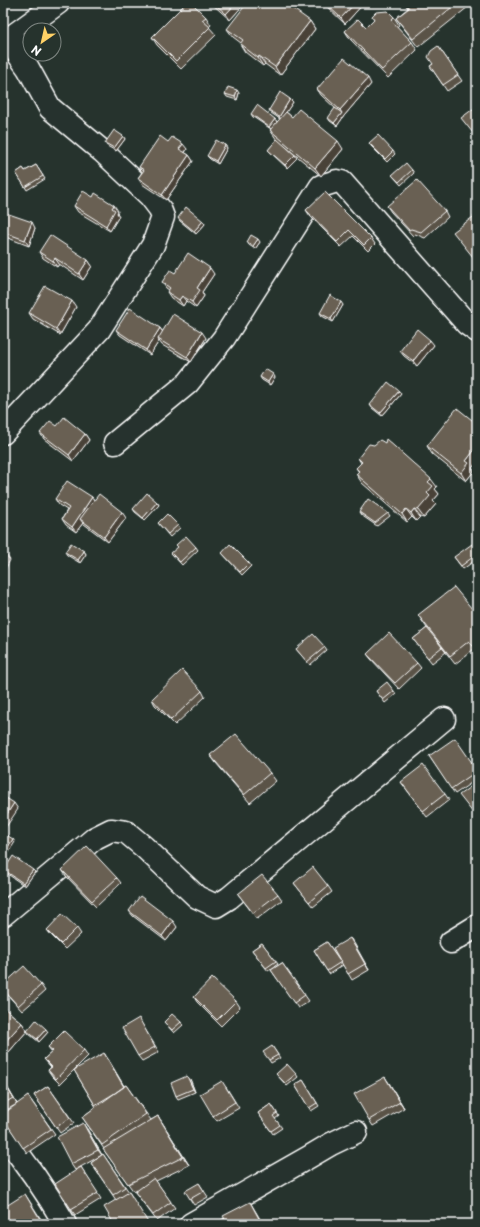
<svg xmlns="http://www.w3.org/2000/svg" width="480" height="1227" font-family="'Playpen Sans',sans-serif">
<rect width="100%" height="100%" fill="#26332d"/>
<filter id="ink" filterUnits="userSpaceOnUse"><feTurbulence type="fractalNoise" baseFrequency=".025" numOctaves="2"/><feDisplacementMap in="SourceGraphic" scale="8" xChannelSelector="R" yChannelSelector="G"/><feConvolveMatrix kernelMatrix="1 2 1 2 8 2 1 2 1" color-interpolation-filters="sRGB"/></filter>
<g filter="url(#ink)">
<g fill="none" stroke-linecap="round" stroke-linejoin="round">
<defs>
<path id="minor" d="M 3,43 L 58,3
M 3,433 L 99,330 L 153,245 L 163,217 L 160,209 L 150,196 L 102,151 L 50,108 L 28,68 L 8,40
M 115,443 L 188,383 L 224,338 L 321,186 L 337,181 L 342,182 L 467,324 L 477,331
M 3,915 L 95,838 L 111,830 L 126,832 L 144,847 L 197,897 L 216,906 L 229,898 L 444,719
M 451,942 L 477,926
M 3,1135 C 27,1163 47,1193 65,1224
M 191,1224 L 309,1157 L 331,1144 L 356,1132"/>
</defs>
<!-- minor casing -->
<use href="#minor" stroke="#fff" stroke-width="25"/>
<!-- minor -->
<use href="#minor" stroke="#26332d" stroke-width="22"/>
</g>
<!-- wall -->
<path fill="#5a5347" stroke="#fff" d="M 211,3 L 245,3 L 230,20 Z
M 323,3 L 364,3 L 345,24 Z
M 404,3 L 466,3 L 468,7 L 418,47 L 396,18 L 408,8 Z
M 372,16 L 394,17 L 399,25 L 397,27 L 412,42 L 417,50 L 388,78 L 350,39 L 345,31 L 366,27 L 374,19 Z
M 206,17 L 211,25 L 209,27 L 216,35 L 181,69 L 157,45 L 152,37 Z
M 310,21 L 315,29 L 280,75 L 265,64 L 263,66 L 245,52 L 240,44 L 241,43 L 233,37 L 227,29 Z
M 438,46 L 462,81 L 447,91 L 430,66 L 433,64 Z
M 371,84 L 344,116 L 337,126 L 330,121 L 328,118 L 337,110 L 321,95 L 317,89 Z
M 239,93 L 237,100 L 227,97 L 225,94 Z
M 290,99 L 293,102 L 286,112 L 292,117 L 343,149 L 321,176 L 287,148 L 297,158 L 287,168 L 270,152 L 268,150 L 277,140 L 270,130 L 271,129 L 253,117 L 251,114 L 275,119 L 277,122 L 275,124 L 280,119 L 271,113 L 269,110 Z
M 123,136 L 125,139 L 116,151 L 107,146 L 105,143 Z
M 168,142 L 187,149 L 185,153 L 189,155 L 193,161 L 166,200 L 142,184 L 138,178 L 142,172 L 139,167 Z
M 369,143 L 393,151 L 395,154 L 387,162 L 371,146 Z
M 225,145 L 227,148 L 218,164 L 210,159 L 207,156 Z
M 36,165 L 45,179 L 27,190 L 16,173 L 23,168 L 25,171 Z
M 412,170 L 414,173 L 401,185 L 392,175 Z
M 74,206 L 118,211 L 117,213 L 119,216 L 110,231 L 78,212 Z
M 387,206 L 445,211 L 448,217 L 425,238 L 415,234 L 413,236 L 391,212 Z
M 306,210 L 371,238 L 375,244 L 368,251 L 353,236 L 341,247 L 310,216 Z
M 3,212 L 35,228 L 29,246 L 3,236 Z
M 178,218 L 203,221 L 205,224 L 196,234 L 180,221 Z
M 247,242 L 260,242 L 255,249 L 249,245 Z
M 39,252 L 88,260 L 92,266 L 83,280 L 59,264 L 57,267 L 43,258 Z
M 175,273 L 214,274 L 202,292 L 204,296 L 196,308 L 186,301 L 183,306 L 171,298 L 167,292 L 169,290 L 166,288 L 162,282 Z
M 343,305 L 333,322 L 322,316 L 320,313 Z
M 76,307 L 60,335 L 33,319 L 29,313 Z
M 160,328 L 162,331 L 206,338 L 191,362 L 162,345 L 159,341 L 150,355 L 120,335 L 116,330 Z
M 434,345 L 417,366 L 404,356 L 400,351 Z
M 260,377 L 275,377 L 270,385 L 262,380 Z
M 401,394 L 382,416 L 372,408 L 370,405 Z
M 477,424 L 477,462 L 472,468 L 474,471 L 466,481 L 432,454 L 427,446 Z
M 40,433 L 85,434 L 89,440 L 73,461 L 44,439 Z
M 358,458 L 437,487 L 435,489 L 439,494 L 433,501 L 436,504 L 424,518 L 420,517 L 416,521 L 412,517 L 407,522 L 362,483 L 356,474 L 359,472 L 356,468 L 361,463 Z
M 92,497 L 94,500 L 126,518 L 108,542 L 84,524 L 83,523 L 76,532 L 66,525 L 62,519 L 67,510 L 59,505 L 55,499 Z
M 157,502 L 159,505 L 145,520 L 135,512 L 133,509 Z
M 359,512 L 388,513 L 390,516 L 377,526 L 361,515 Z
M 158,523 L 178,525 L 180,528 L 170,537 Z
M 196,547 L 198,550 L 182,565 L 171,553 Z
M 477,550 L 477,559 L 463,569 L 454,557 Z
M 84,551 L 86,554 L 80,563 L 67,555 L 65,552 Z
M 222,553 L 249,563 L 251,566 L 242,575 Z
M 418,615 L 477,615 L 477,652 L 474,649 L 455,664 L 434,637 L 446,652 L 432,663 L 413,639 L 427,628 Z
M 325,647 L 327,650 L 310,665 L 296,649 Z
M 367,654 L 417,663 L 421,668 L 399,689 L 371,659 Z
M 202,691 L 205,697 L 175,725 L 155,705 L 152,699 Z
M 376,691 L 394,691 L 396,694 L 385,703 Z
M 210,755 L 270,773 L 276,781 L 250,803 L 216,763 Z
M 429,756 L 477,770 L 477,779 L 455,794 Z
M 401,782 L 445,794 L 449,800 L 427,817 Z
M 3,869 L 4,870 L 35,872 L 25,886 L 6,873 L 4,871 L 3,883 Z
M 62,870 L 117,878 L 121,883 L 96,907 L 66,876 Z
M 294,883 L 328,886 L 332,892 L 313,907 Z
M 238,894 L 278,894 L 282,900 L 257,919 Z
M 129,911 L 177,927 L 166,941 L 133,916 Z
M 77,928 L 81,934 L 65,949 L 51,935 L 47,930 Z
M 350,938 L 369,970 L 352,980 L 343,965 L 329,974 L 314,950 L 327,942 L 342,963 Z
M 262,943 L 278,964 L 268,971 L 252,950 Z
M 282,963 L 309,1001 L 298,1008 L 271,970 Z
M 3,985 L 41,985 L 45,991 L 22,1011 L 5,992 L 3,990 Z
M 194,997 L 236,1001 L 240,1007 L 221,1026 L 197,1002 Z
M 3,1007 L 22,1023 L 27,1031 L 8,1053 L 3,1049 Z
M 164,1022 L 181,1022 L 183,1025 L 174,1033 Z
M 142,1024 L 159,1052 L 142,1061 L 138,1056 Z
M 27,1031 L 48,1032 L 39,1042 L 29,1034 Z
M 272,1046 L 280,1058 L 271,1063 L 269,1060 Z
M 48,1047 L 84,1050 L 88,1056 L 60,1084 L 52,1076 L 48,1070 L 51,1067 L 44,1059 L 52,1052 Z
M 108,1059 L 124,1086 L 126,1085 L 151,1120 L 158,1116 L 189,1165 L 156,1181 L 175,1208 L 157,1221 L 135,1192 L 137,1190 L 134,1192 L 103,1149 L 104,1149 L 82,1117 L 96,1107 L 74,1070 Z
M 276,1074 L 296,1074 L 298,1077 L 287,1086 Z
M 187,1076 L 190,1079 L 195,1092 L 178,1099 L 176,1096 Z
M 3,1080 L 17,1104 L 3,1112 Z
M 303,1080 L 319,1106 L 311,1111 L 295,1085 Z
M 389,1083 L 404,1108 L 373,1126 L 369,1120 Z
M 48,1086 L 74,1123 L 60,1133 L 34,1095 Z
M 226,1087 L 239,1108 L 217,1121 L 213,1116 Z
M 28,1096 L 55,1134 L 27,1153 L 3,1118 Z
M 271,1104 L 279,1116 L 275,1119 L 282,1128 L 273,1134 L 258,1113 Z
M 87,1129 L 102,1155 L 75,1170 L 71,1164 Z
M 103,1154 L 129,1192 L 133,1198 L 116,1200 L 91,1163 Z
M 81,1167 L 101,1199 L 75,1215 L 71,1209 Z
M 199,1183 L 208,1197 L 194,1205 L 190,1199 Z
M 25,1194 L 44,1224 L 3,1224 Z"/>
<!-- shaded-wall -->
<path fill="#4a4339" stroke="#fff" d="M 236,3 L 245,3 L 230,20 L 226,14 Z
M 355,3 L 364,3 L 345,24 L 341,18 Z
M 310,21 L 315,29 L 280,75 L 275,67 Z
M 259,56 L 265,64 L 263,66 L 258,58 Z
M 368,78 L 371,84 L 344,116 L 337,126 L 334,123 L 342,113 L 340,110 Z
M 237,90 L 239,93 L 237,100 L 235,97 Z
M 290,99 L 293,102 L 281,120 L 279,117 Z
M 275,119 L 277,122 L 272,130 L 269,127 Z
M 123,136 L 125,139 L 116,151 L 114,148 Z
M 338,141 L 343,149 L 321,176 L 315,168 Z
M 183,144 L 187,149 L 183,155 L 179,149 Z
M 225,145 L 227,148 L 218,164 L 216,161 Z
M 189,155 L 193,161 L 166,200 L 162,195 Z
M 295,155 L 297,158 L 287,168 L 285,165 Z
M 114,205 L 118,211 L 117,213 L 119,216 L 110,231 L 106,226 L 112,208 Z
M 203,221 L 205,224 L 196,234 L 194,231 Z
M 32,222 L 35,228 L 29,246 L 25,240 Z
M 258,239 L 260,242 L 255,249 L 253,246 Z
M 55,258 L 59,264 L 57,267 L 53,261 Z
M 88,260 L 92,266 L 83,280 L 79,274 Z
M 210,268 L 214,274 L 202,292 L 204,296 L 196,308 L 192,302 L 197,288 Z
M 182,296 L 186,301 L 183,306 L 179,300 Z
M 72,301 L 76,307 L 60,335 L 56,329 Z
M 341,302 L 343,305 L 333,322 L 331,319 Z
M 160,328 L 164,334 L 158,339 L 159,341 L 150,355 L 146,350 Z
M 202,332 L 206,338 L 191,362 L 187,357 Z
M 430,340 L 434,345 L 417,366 L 413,361 Z
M 273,374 L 275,377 L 270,385 L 268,382 Z
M 399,391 L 401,394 L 382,416 L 380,413 Z
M 85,434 L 89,440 L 73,461 L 69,455 Z
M 476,448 L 477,449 L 477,462 L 472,468 L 474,471 L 466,481 L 461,473 L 466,461 Z
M 431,479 L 437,487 L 435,489 L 439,494 L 433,501 L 436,504 L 424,518 L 418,510 L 427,493 L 428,482 Z
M 92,497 L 96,503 L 80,519 L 83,523 L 76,532 L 72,527 Z
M 157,502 L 159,505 L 145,520 L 143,518 Z
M 406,509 L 412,517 L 407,522 L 402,514 Z
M 414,509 L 420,517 L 416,521 L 411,513 Z
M 122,512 L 126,518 L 108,542 L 104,537 Z
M 84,551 L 86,554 L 80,563 L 78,560 Z
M 6,555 L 10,560 L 3,574 L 3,561 Z
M 14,803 L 18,809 L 4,830 L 3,829 L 3,820 Z
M 13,839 L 15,842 L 6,856 L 4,853 Z
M 3,869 L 5,871 L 3,883 Z
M 33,870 L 35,872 L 25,886 L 23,883 Z
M 173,921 L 177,927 L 166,941 L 162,936 Z
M 350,938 L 354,943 L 369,970 L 365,964 Z
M 22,1023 L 27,1031 L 8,1053 L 3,1046 L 3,1044 Z
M 46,1029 L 48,1032 L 39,1042 L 37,1039 Z
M 104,1053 L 108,1059 L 128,1093 L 124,1087 Z
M 187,1076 L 190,1079 L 195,1092 L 193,1089 Z
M 385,1077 L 389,1083 L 404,1108 L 400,1102 Z
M 3,1080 L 17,1104 L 3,1081 Z
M 158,1116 L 163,1124 L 189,1165 L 183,1157 Z
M 83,1123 L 87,1129 L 102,1155 L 98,1150 Z
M 250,1202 L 253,1207 L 263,1224 L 262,1224 Z"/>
<!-- building -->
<path fill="#696052" stroke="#fff" d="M 186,3 L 192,3 L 206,17 L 202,20 L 210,27 L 176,61 L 152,37 Z
M 214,3 L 236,3 L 226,14 Z
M 247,3 L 285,3 L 310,21 L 275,67 L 259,56 L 258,58 L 240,44 L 243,40 L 227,29 Z
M 325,3 L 355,3 L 341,18 Z
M 405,3 L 457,3 L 413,39 L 396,18 L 409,8 Z
M 388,11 L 394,17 L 391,20 L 412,42 L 382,70 L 345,31 L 358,19 L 366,27 L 374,19 L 372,16 L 376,12 Z
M 42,24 L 46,30 L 37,30 Z
M 32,27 L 35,30 L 30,30 L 30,43 L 23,33 Z
M 438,46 L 458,75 L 443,85 L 430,66 L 433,64 L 428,57 L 431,51 Z
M 344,58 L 368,78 L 340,110 L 317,89 Z
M 228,87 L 237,90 L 235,97 L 225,94 Z
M 280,92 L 290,99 L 279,117 L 269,110 Z
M 257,105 L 275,119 L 269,127 L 251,114 Z
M 477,106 L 477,138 L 461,118 Z
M 335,108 L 342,113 L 334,123 L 328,118 Z
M 299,109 L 338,141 L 315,168 L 270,130 L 286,112 L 292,117 Z
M 114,130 L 123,136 L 114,148 L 105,143 Z
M 378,135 L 393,151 L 385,159 L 369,143 Z
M 160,136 L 168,142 L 172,137 L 183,144 L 179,149 L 189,155 L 162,195 L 138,178 L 144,170 L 139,167 Z
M 277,139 L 295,155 L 285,165 L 268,150 Z
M 216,140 L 225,145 L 216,161 L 207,156 Z
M 406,163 L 412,170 L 399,182 L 392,175 Z
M 36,165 L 43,176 L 25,187 L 16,173 L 23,168 L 25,171 Z
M 417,180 L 445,211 L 421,232 L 411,229 L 409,230 L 387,206 Z
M 83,191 L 93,197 L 95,193 L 114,205 L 112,208 L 115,210 L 106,226 L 74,206 Z
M 325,192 L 371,238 L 364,245 L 349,230 L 337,242 L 306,210 Z
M 186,207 L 203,221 L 194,231 L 178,218 Z
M 3,212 L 32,222 L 25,240 L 3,232 Z
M 477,214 L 477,262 L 453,232 Z
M 50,235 L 88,260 L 79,274 L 55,258 L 53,261 L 39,252 Z
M 251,235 L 258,239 L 253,246 L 247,242 Z
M 188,253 L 210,268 L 197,288 L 200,290 L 192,302 L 182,296 L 179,300 L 167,292 L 170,288 L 162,282 L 170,270 L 175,273 Z
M 45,286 L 72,301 L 56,329 L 29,313 Z
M 330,295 L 341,302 L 331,319 L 320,313 Z
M 130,308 L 160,328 L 146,350 L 116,330 Z
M 173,314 L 202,332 L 187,357 L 158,339 Z
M 417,329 L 430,340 L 413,361 L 400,351 Z
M 265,369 L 273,374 L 268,382 L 260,377 Z
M 388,382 L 399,391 L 380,413 L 370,405 Z
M 457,408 L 477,424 L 477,448 L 476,448 L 466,461 L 469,463 L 461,473 L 427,446 Z
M 64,417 L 85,434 L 69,455 L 40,433 L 50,421 L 57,426 Z
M 386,439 L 431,479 L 428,482 L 433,486 L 427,493 L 430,496 L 418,510 L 414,509 L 411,513 L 406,509 L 402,514 L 356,474 L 359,471 L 356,468 L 362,462 L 358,458 L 369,444 L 374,445 L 380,440 L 385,443 Z
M 67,481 L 92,497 L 72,527 L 62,519 L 69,508 L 55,499 Z
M 147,493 L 157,502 L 143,518 L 133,509 Z
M 99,494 L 122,512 L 104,537 L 80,519 Z
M 368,499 L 388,513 L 375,523 L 359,512 Z
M 167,514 L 178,525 L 168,534 L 158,523 Z
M 186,536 L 196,547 L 180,562 L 171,553 L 178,547 L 176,545 Z
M 71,543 L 84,551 L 78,560 L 65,552 Z
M 230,544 L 249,563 L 240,572 L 222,553 Z
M 472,544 L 477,550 L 477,554 L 461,566 L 454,557 Z
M 3,553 L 6,555 L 3,561 Z
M 454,587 L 477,615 L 477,650 L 476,650 L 469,641 L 450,656 L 418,615 Z
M 427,628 L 442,647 L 428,658 L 413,639 Z
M 389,633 L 417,663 L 395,683 L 367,654 Z
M 313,634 L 325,647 L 307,662 L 296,649 Z
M 182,670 L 202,691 L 171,720 L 152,699 Z
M 387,682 L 394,691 L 383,700 L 376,691 Z
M 236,734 L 270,773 L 244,795 L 210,755 Z
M 455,738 L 477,770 L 477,771 L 451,789 L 429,756 Z
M 423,765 L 445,794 L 423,811 L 401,782 Z
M 477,782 L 477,818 L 459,795 Z
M 3,796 L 14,803 L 3,820 Z
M 3,833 L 13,839 L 4,853 L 3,853 Z
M 87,846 L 117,878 L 92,901 L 62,870 Z
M 13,856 L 33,870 L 23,883 L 4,870 Z
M 313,867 L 328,886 L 309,902 L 294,883 Z
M 262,875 L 278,894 L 253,913 L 238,894 Z
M 140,896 L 173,921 L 162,936 L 129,911 Z
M 62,914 L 77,928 L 61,944 L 47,930 Z
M 350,938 L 365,964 L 348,974 L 333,948 Z
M 327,942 L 341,962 L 327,971 L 314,950 Z
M 262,943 L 276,961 L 266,968 L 252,950 Z
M 282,963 L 305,995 L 294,1003 L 271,970 Z
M 24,966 L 41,985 L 18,1006 L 3,989 L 3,985 Z
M 212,978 L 236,1001 L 217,1020 L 194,997 Z
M 3,1007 L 22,1023 L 3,1044 Z
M 172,1014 L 181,1022 L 172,1030 L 164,1022 Z
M 139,1018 L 155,1047 L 138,1056 L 122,1028 Z
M 36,1020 L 46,1029 L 37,1039 L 27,1031 Z
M 64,1031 L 84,1050 L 56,1079 L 48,1070 L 52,1067 L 44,1059 L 53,1051 L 48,1047 Z
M 272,1046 L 278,1055 L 269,1060 L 263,1052 Z
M 477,1048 L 477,1053 L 475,1049 Z
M 104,1053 L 124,1087 L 115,1093 L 95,1105 L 74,1070 Z
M 287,1064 L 296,1074 L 285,1083 L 276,1074 Z
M 187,1076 L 193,1089 L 176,1096 L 171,1083 Z
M 385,1077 L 400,1102 L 369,1120 L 354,1094 Z
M 303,1080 L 317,1103 L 309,1108 L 295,1085 Z
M 3,1081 L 13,1098 L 3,1104 Z
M 222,1081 L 235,1102 L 213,1116 L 200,1094 Z
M 126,1085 L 146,1114 L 102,1145 L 82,1117 Z
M 48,1086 L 70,1118 L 56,1127 L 34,1095 Z
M 28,1096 L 51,1129 L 23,1148 L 3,1118 L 3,1114 Z
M 271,1104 L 277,1113 L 273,1116 L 280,1125 L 271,1131 L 258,1113 Z
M 158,1116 L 183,1157 L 128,1184 L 103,1149 Z
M 83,1123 L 98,1150 L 71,1164 L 57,1137 Z
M 103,1154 L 125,1187 L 113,1195 L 91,1163 Z
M 81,1167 L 98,1193 L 71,1209 L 55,1184 Z
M 154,1178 L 171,1202 L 153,1215 L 135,1192 Z
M 199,1183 L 204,1191 L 190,1199 L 185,1191 Z
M 129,1192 L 149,1224 L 114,1224 L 104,1207 Z
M 25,1194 L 40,1219 L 32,1224 L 3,1224 L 3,1208 Z
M 250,1202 L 262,1224 L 228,1224 L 223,1216 Z"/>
</g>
<!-- margin -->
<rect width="480" height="1227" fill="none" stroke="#26332d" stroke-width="16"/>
<rect x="8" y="8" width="464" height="1211" fill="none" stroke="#fff" stroke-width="1.5" filter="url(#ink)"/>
<!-- north arrow -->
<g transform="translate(42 42) rotate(214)"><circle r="19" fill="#26332d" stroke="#7d8581"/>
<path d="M0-3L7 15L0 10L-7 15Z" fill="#ffd166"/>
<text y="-6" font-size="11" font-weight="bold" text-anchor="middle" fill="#ffffff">N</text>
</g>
</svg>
